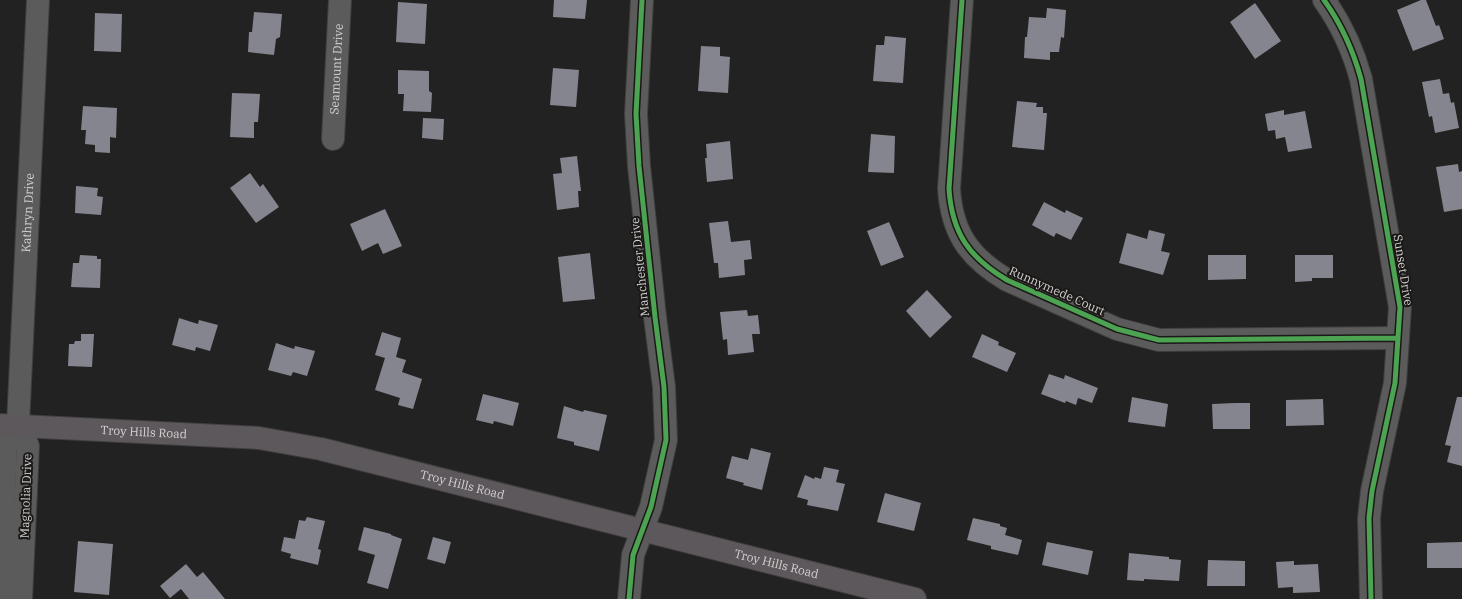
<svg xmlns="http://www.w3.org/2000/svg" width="1462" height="599" font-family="'IBM Plex Serif',serif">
<rect width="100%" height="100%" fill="#232222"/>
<!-- building -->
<path fill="#85858f" d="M 554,0 L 587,0 L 585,19 L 553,17 Z
M 1421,0 L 1426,0 L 1436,26 L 1439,25 L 1444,39 L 1413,51 L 1397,10 Z
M 398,2 L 427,4 L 425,44 L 396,42 Z
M 1255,3 L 1281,41 L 1255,59 L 1230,22 Z
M 1047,8 L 1066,10 L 1064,38 L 1061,37 L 1059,52 L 1050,52 L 1050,60 L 1024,58 L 1025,37 L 1027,37 L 1029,17 L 1046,18 Z
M 254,12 L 282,14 L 280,37 L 276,39 L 274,55 L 248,52 L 249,32 L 252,32 Z
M 95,13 L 122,14 L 121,52 L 94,51 Z
M 885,36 L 906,38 L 903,83 L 873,81 L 876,45 L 884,45 Z
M 701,46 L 720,47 L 720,56 L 730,57 L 728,93 L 698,91 Z
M 553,68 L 579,70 L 576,107 L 550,105 Z
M 398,70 L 429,71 L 429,91 L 432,93 L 431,112 L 403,111 L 404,94 L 398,94 Z
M 1440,79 L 1443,94 L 1449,93 L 1451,103 L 1454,102 L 1459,128 L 1435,133 L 1432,116 L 1429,117 L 1422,82 Z
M 232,93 L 260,94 L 258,122 L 254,122 L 254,138 L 230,137 Z
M 1017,101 L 1037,103 L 1036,107 L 1043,107 L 1043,113 L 1047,113 L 1044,150 L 1012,147 Z
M 83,106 L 117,108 L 116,138 L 110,137 L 110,153 L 95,152 L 95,145 L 85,144 L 86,130 L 81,130 Z
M 1284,110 L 1284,115 L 1305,111 L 1312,148 L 1288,152 L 1285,137 L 1276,139 L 1275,130 L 1268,131 L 1265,114 Z
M 423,118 L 444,119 L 443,140 L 422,138 Z
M 871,134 L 895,136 L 894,173 L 868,172 Z
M 730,141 L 733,179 L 707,182 L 705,158 L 707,158 L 706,144 Z
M 577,156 L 581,191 L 578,191 L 579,207 L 557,210 L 553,174 L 562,173 L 560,158 Z
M 1458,164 L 1459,172 L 1462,171 L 1462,209 L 1444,212 L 1436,167 Z
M 250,173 L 260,187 L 263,184 L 279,207 L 256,223 L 230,188 Z
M 76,186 L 98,188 L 97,196 L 103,197 L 101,215 L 75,213 Z
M 1044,202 L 1065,213 L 1066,210 L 1083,218 L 1071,240 L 1056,233 L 1054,237 L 1032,225 Z
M 385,209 L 402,246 L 383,254 L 378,243 L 362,251 L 350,224 Z
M 728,221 L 731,242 L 750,240 L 752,259 L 744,260 L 745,275 L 719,278 L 718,263 L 714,263 L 709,223 Z
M 889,222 L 904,257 L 881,266 L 867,231 Z
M 1149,230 L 1165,234 L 1161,251 L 1170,253 L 1163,275 L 1119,263 L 1127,233 L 1147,239 Z
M 590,253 L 595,299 L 563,302 L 558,257 Z
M 80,255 L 97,256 L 97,259 L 101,259 L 100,288 L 71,287 L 73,263 L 79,263 Z
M 1208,255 L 1246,255 L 1246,279 L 1208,280 Z
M 1295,255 L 1333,255 L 1333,278 L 1312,278 L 1312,281 L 1295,282 Z
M 927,290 L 952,317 L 930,338 L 906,311 Z
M 747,310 L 748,316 L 758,315 L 760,334 L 752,334 L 754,352 L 728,355 L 727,339 L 723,340 L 720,312 Z
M 179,318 L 198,324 L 199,320 L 218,325 L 210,351 L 196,347 L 195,351 L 172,345 Z
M 382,332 L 401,338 L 396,357 L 406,360 L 402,372 L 422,379 L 413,409 L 398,405 L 400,398 L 375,390 L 385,358 L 375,355 Z
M 81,334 L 94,334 L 92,367 L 68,366 L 69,344 L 74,344 L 75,341 L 81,341 Z
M 982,334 L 999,342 L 998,345 L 1016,353 L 1007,372 L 972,357 Z
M 276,343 L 294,349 L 295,346 L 315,351 L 307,376 L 293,372 L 291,376 L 268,370 Z
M 1049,374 L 1064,379 L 1065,375 L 1098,388 L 1092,403 L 1078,398 L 1076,405 L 1066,401 L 1065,403 L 1041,394 Z
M 483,394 L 519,403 L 513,426 L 494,421 L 493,424 L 476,420 Z
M 1132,397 L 1168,404 L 1165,427 L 1128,422 Z
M 1457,397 L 1462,397 L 1462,466 L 1447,462 L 1451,446 L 1445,445 Z
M 1323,399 L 1324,425 L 1286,426 L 1286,400 Z
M 1235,403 L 1250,403 L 1250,429 L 1213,429 L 1212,404 Z
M 564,406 L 583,412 L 584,410 L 607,415 L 599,451 L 574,445 L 574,442 L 557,438 Z
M 751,448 L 771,453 L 762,490 L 743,485 L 744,483 L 726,478 L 732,456 L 748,460 Z
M 824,467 L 839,470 L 836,482 L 845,484 L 838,511 L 807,505 L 808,500 L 797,497 L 805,475 L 814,479 L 815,477 L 821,479 Z
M 885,493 L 921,503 L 914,531 L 877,522 Z
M 307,517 L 325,521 L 318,549 L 321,550 L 318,565 L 290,558 L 291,554 L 281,551 L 284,537 L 295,539 L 299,520 L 305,521 Z
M 973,518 L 1000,524 L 1000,526 L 1007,528 L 1005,535 L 1022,540 L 1018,555 L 991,549 L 991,546 L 967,540 Z
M 364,527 L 391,534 L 391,535 L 402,539 L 388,589 L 367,583 L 375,555 L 358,550 Z
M 433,537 L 451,542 L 445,564 L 427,559 Z
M 78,541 L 113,544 L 109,595 L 74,592 Z
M 1047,542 L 1093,551 L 1088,575 L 1042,565 Z
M 1462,542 L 1462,568 L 1427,568 L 1427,543 Z
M 1129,553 L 1169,557 L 1169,559 L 1181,560 L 1179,581 L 1144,579 L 1144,581 L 1127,580 Z
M 1208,560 L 1245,561 L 1245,586 L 1207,586 Z
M 1294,561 L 1294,565 L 1318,564 L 1320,592 L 1293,593 L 1293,587 L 1278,588 L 1276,562 Z
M 186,564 L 197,577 L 203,572 L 225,599 L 189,599 L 181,589 L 170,598 L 160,586 Z"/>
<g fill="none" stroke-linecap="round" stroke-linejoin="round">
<defs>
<g id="minor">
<path d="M 962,0 L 949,189 C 952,234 970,258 1007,280 L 1117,329 L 1159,340 L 1398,338"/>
<path d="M 1324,0 C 1342,25 1353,50 1361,79 L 1400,307 L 1395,383 L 1372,491 L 1369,518 L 1371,599"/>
<path id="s1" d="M 333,139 L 340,0"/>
<path d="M 18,425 L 28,446 L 21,599"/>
<path id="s2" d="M 0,596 L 6,445 L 18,425 L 38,0"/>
<path d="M 629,599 L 633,555 L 651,507 L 666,440 L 664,387 L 655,317 L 639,166 L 636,114 L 642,0"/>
</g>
<g id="major">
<path id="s3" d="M 0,425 L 259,438 L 321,449 L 915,599"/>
</g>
</defs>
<!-- minor casing -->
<use href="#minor" stroke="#403f3e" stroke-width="24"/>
<!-- major casing -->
<use href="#major" stroke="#403f3e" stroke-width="24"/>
<!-- minor -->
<use href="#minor" stroke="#5c5b5b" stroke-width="22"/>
<!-- major -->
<use href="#major" stroke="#5d585c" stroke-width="22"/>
<defs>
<path id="cycleway" d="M 962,0 L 949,189 C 952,234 970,258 1007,280 L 1117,329 L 1159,340 L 1398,338
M 1324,0 C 1342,25 1353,50 1361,79 L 1400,307 L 1395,383 L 1372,491 L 1369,518 L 1371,599
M 629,599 L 633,555 L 651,507 L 666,440 L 664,387 L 655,317 L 639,166 L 636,114 L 642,0"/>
</defs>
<!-- cycleway casing -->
<use href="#cycleway" stroke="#1b1917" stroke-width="8"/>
<!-- cycleway -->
<use href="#cycleway" stroke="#4ca352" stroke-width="5"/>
</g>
<g text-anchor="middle" stroke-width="4" stroke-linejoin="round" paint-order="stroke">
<!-- street labels -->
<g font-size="12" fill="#d3d1d0" stroke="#1b1917">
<text dy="4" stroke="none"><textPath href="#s1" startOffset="70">Seamount Drive</textPath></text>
<text dy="4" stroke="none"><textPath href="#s2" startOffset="387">Kathryn Drive</textPath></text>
<text transform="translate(640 267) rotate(-96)" y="4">Manchester Drive</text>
<text transform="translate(1403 270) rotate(81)" y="4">Sunset Drive</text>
<text transform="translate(1057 291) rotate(24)" y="4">Runnymede Court</text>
<text dy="4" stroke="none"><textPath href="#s3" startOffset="144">Troy Hills Road</textPath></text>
<text dy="4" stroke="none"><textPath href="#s3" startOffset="468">Troy Hills Road</textPath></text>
<text transform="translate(26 496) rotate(-88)" y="4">Magnolia Drive</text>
<text dy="4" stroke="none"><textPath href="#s3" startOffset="792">Troy Hills Road</textPath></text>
</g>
</g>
</svg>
